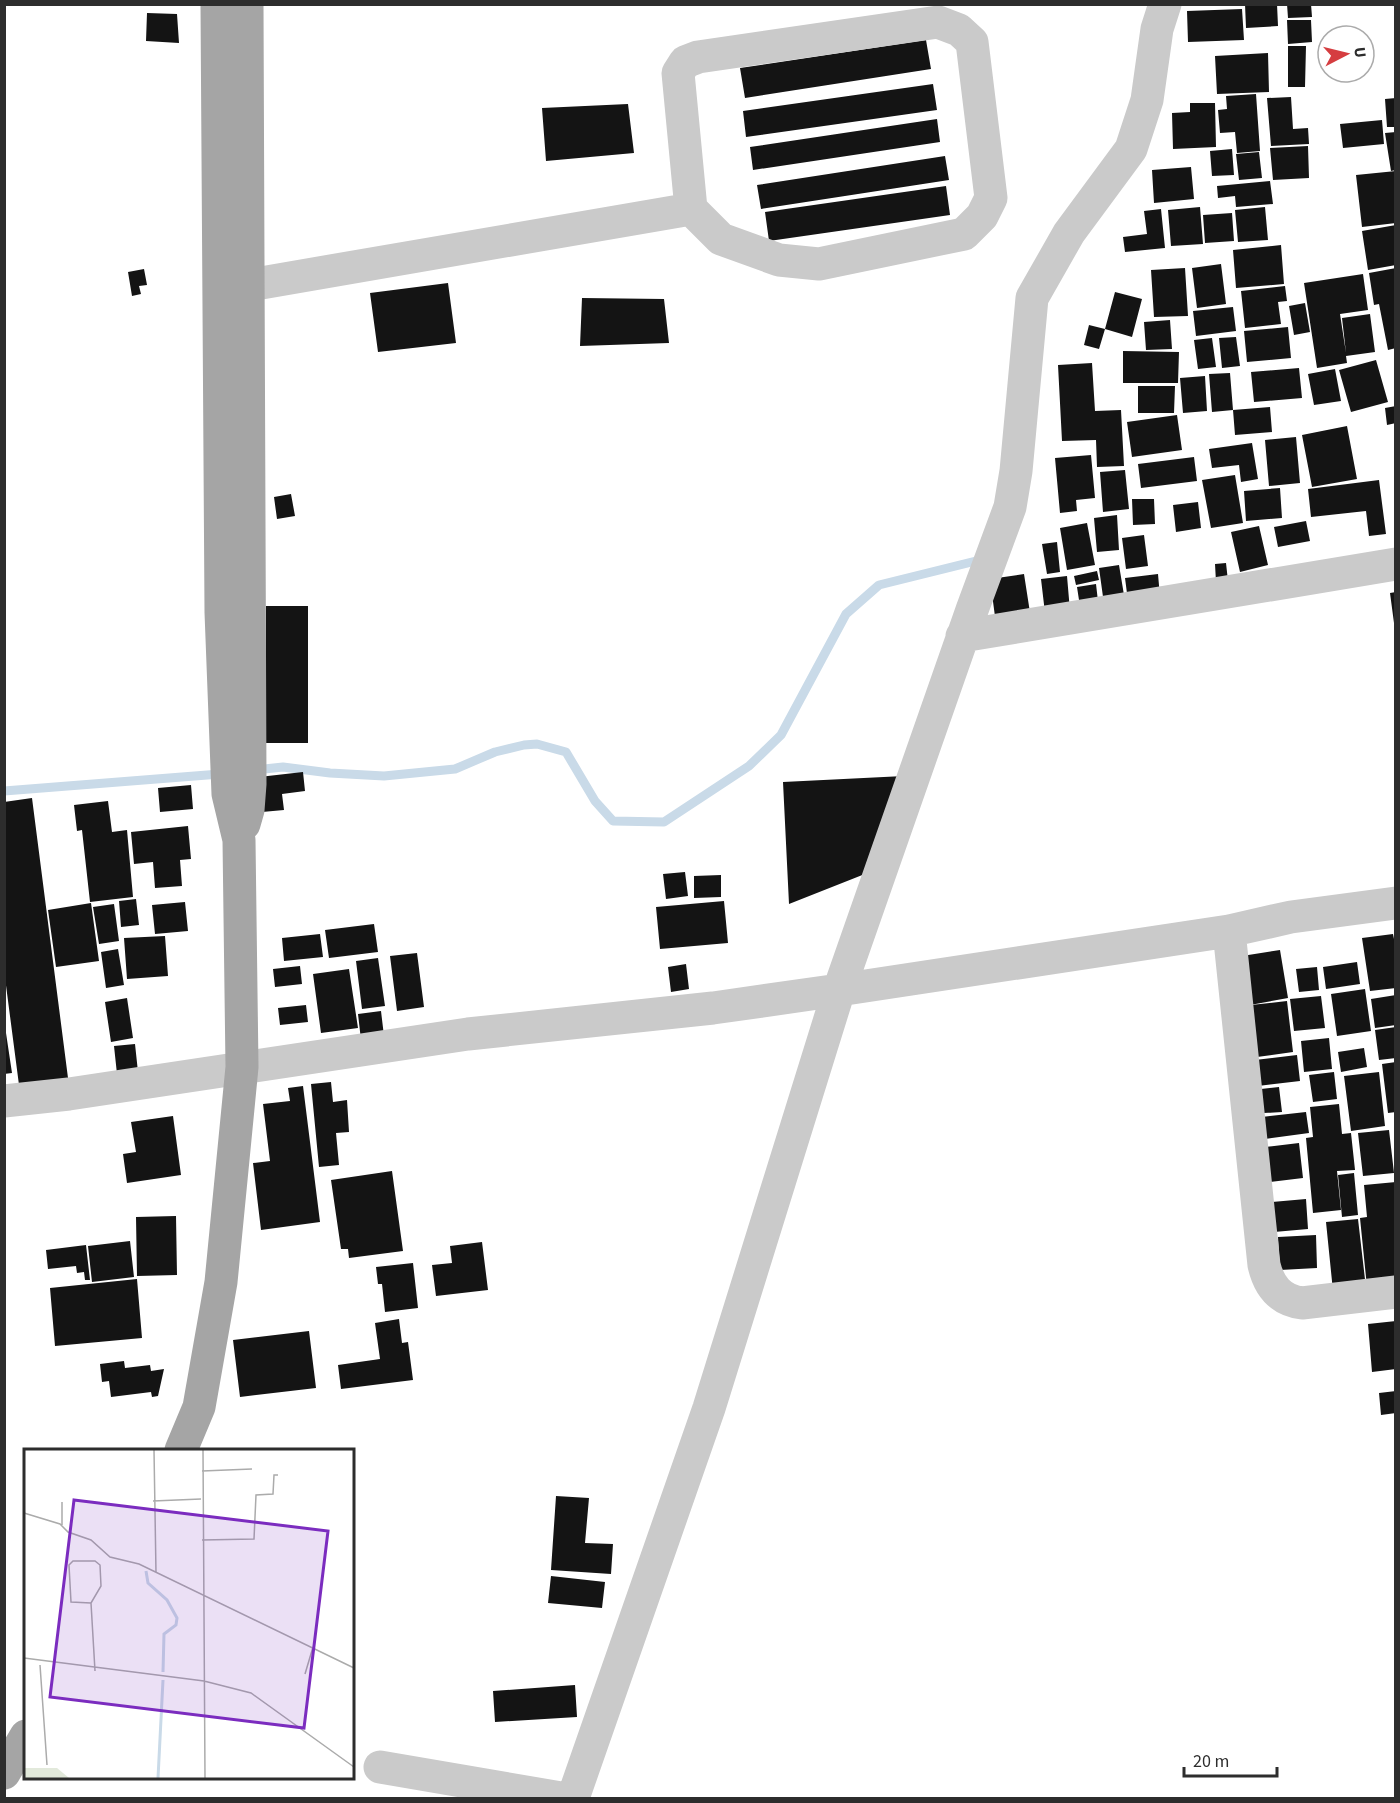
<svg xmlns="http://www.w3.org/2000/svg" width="1400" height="1803" font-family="'Source Sans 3',sans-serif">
<rect width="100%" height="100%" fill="#fff"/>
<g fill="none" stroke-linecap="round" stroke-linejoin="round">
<!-- stream -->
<path stroke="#c9dae8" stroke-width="9" d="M 255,770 L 283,767 L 330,773 L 384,776 L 455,769 L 495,752 L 524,745 L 537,744 L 566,752 L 595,801 L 613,821 L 664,822 L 749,766 L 781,735 L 846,614 L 879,585 L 984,559
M 4,791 L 220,774"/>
</g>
<!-- building -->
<path fill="#141414" d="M 1245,4 L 1277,4 L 1278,26 L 1246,28 Z
M 1287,4 L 1311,4 L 1312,17 L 1288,18 Z
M 1242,9 L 1244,40 L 1188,42 L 1187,11 Z
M 147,13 L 177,14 L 179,43 L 146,41 Z
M 1287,20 L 1311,20 L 1312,42 L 1288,44 Z
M 926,40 L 931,69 L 745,98 L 740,68 Z
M 1328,44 L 1328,68 L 1321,68 L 1319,45 Z
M 1288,46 L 1306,46 L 1305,87 L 1288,87 Z
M 1268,53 L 1269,92 L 1217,94 L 1215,56 Z
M 933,84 L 937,110 L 746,137 L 743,111 Z
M 1256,94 L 1260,151 L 1237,153 L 1235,132 L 1220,133 L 1218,110 L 1227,109 L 1226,96 Z
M 1291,97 L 1293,129 L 1308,128 L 1309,144 L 1271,146 L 1267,98 Z
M 1396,98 L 1396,127 L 1387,127 L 1385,99 Z
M 1190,103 L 1215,103 L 1216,147 L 1173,149 L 1172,113 L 1190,112 Z
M 628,104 L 634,153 L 546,161 L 542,108 Z
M 937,119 L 940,142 L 753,170 L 750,147 Z
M 1382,120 L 1384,144 L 1343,148 L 1340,124 Z
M 1396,132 L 1396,170 L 1391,171 L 1385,133 Z
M 1308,146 L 1309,178 L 1273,180 L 1270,148 Z
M 1232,149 L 1234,175 L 1212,176 L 1210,151 Z
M 1259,152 L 1262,178 L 1239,180 L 1236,154 Z
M 945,156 L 949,180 L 761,209 L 757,185 Z
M 1191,167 L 1194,199 L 1154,203 L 1152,170 Z
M 1396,171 L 1396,223 L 1362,227 L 1356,175 Z
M 1270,181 L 1273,204 L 1236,207 L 1235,196 L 1218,198 L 1217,186 Z
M 946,186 L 950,215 L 769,241 L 765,212 Z
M 1200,207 L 1203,244 L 1171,246 L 1168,210 Z
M 1265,207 L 1268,240 L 1238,242 L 1235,210 Z
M 1161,209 L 1165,248 L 1125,252 L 1123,237 L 1147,234 L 1144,211 Z
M 1232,213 L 1234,241 L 1205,243 L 1203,215 Z
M 1396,225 L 1396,265 L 1368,270 L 1362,231 Z
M 1281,245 L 1284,284 L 1236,288 L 1233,250 Z
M 1221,264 L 1226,304 L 1197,308 L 1192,268 Z
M 1185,268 L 1188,316 L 1154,317 L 1151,270 Z
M 1396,268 L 1396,348 L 1388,350 L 1379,304 L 1374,305 L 1369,273 Z
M 144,269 L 147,285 L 139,286 L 141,294 L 132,296 L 128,272 Z
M 1363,274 L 1368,310 L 1340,314 L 1346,353 L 1342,318 L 1370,314 L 1375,352 L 1346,356 L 1347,363 L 1317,368 L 1304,283 Z
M 448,283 L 456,343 L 378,352 L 370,293 Z
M 1285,286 L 1287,301 L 1278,302 L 1281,324 L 1245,328 L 1241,291 Z
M 1115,292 L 1142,299 L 1132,337 L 1105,329 Z
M 582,298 L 664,299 L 669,343 L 580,346 Z
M 1305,303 L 1310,332 L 1294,335 L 1289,306 Z
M 1233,307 L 1236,331 L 1196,336 L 1193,311 Z
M 1170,320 L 1172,349 L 1146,350 L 1144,322 Z
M 1089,325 L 1105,329 L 1099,349 L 1084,345 Z
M 1288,327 L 1291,358 L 1247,362 L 1244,331 Z
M 1236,337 L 1240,366 L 1222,368 L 1219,338 Z
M 1212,338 L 1216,367 L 1198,369 L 1194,340 Z
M 1123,351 L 1179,352 L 1178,383 L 1123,383 Z
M 1376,360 L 1388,402 L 1351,412 L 1339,370 Z
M 1092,363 L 1095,411 L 1121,410 L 1124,466 L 1097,467 L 1096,440 L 1062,441 L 1058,365 Z
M 1299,368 L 1302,398 L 1254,402 L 1251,372 Z
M 1335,369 L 1341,401 L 1314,405 L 1308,374 Z
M 1230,373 L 1233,410 L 1212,412 L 1209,374 Z
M 1205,376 L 1207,411 L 1183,413 L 1180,378 Z
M 1138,386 L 1175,386 L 1174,413 L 1138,413 Z
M 1396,406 L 1396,423 L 1387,425 L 1385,408 Z
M 1270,407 L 1272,432 L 1235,435 L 1233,410 Z
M 1177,415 L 1182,450 L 1132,457 L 1127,422 Z
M 1347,426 L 1357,479 L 1312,487 L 1302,435 Z
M 1296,437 L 1300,483 L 1269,486 L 1265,440 Z
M 1252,443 L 1258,479 L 1241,482 L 1239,465 L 1212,468 L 1209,449 Z
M 1091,455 L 1095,498 L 1076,500 L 1077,511 L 1060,513 L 1055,458 Z
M 1194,457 L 1197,481 L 1141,488 L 1138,464 Z
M 1125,470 L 1129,509 L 1103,512 L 1100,472 Z
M 1235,475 L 1243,523 L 1211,528 L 1202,480 Z
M 1379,480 L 1386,534 L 1369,536 L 1366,511 L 1311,517 L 1308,489 Z
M 1280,488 L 1282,518 L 1246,521 L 1244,491 Z
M 291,494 L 295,516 L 277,519 L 274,497 Z
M 1132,499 L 1154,499 L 1155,524 L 1133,525 Z
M 1198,502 L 1201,528 L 1176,532 L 1173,505 Z
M 1117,515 L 1119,550 L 1097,552 L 1094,518 Z
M 1306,521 L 1310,541 L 1278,547 L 1274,527 Z
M 1087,523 L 1095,565 L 1067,570 L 1060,528 Z
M 1259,526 L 1268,565 L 1240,572 L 1231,532 Z
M 1144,535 L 1148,566 L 1126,569 L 1122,538 Z
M 1057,542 L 1060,572 L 1047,574 L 1042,544 Z
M 1226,563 L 1228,581 L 1216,582 L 1215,564 Z
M 1119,565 L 1125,601 L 1104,604 L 1099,568 Z
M 1097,571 L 1099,580 L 1076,585 L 1074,576 Z
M 1024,574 L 1031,619 L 996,624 L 990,579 Z
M 1158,574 L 1160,597 L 1128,601 L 1125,578 Z
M 1067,576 L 1070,611 L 1045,613 L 1041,579 Z
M 1096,584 L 1099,610 L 1081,613 L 1077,587 Z
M 1396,592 L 1396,623 L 1394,623 L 1390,593 Z
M 266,606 L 308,606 L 308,743 L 266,743 Z
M 303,772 L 305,791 L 282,794 L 284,810 L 262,812 L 259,777 Z
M 904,776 L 875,870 L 789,904 L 783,782 Z
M 191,785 L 193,809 L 160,812 L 158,788 Z
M 32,798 L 68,1078 L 19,1085 L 4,970 L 4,802 Z
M 108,801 L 112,832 L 127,830 L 133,897 L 90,902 L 82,830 L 77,831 L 74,805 Z
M 188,826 L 191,859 L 180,860 L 182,886 L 155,888 L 153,862 L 134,864 L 131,832 Z
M 685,872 L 688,896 L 666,899 L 663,874 Z
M 721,875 L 721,897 L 694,898 L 694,876 Z
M 136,899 L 139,925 L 121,927 L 119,901 Z
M 724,901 L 728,943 L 660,949 L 656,907 Z
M 185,902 L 188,931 L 155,934 L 152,905 Z
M 91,903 L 99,961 L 56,967 L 48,910 Z
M 114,904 L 119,941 L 99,944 L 93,907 Z
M 374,924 L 378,952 L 329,958 L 325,930 Z
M 320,934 L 323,957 L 284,961 L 282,938 Z
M 1393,934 L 1396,949 L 1396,988 L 1370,991 L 1362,938 Z
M 165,936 L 168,976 L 127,979 L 124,938 Z
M 118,949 L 124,985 L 106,988 L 101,952 Z
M 1280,950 L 1288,998 L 1250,1005 L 1242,956 Z
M 417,953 L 424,1007 L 397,1011 L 390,956 Z
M 378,958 L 385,1006 L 362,1009 L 356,961 Z
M 1357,962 L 1360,984 L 1326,989 L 1323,967 Z
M 686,964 L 689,989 L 671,992 L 668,967 Z
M 300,966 L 302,984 L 275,987 L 273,969 Z
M 1317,967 L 1319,990 L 1299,992 L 1296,969 Z
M 349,969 L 358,1028 L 321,1033 L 313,974 Z
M 1365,989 L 1371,1031 L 1337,1036 L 1331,994 Z
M 1396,995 L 1396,1025 L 1375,1028 L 1371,999 Z
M 1321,996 L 1325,1028 L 1294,1031 L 1290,999 Z
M 127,998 L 133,1038 L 111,1042 L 105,1002 Z
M 1287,1001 L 1293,1052 L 1257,1057 L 1251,1005 Z
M 306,1005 L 308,1022 L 280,1025 L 278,1008 Z
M 381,1011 L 384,1036 L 361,1040 L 358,1014 Z
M 1396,1027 L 1396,1058 L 1379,1060 L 1375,1030 Z
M 6,1033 L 12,1073 L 4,1074 L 4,1034 Z
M 1329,1038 L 1332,1069 L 1304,1072 L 1301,1041 Z
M 135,1044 L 138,1072 L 117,1074 L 114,1046 Z
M 1364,1048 L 1367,1067 L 1341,1072 L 1338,1052 Z
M 1297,1055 L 1300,1081 L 1258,1086 L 1255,1060 Z
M 1396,1062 L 1396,1112 L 1388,1113 L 1382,1064 Z
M 1334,1072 L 1337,1099 L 1313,1102 L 1309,1075 Z
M 1379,1072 L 1385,1126 L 1351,1131 L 1344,1076 Z
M 331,1082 L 333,1102 L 347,1100 L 349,1132 L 336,1133 L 339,1165 L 319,1167 L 311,1084 Z
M 303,1086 L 320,1222 L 261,1230 L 253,1163 L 270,1161 L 263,1104 L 290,1101 L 288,1088 Z
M 1279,1087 L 1282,1112 L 1264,1113 L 1261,1089 Z
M 1339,1104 L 1342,1134 L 1351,1133 L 1355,1170 L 1337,1171 L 1341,1210 L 1313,1213 L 1306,1138 L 1313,1137 L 1310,1107 Z
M 1306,1112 L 1309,1133 L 1265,1139 L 1262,1117 Z
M 173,1116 L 181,1175 L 127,1183 L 123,1154 L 136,1152 L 131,1122 Z
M 1389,1130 L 1394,1173 L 1363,1176 L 1358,1133 Z
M 1299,1143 L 1303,1178 L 1269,1182 L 1265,1147 Z
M 392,1171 L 403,1251 L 349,1258 L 348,1249 L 341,1249 L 331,1180 Z
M 1354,1173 L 1358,1215 L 1342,1217 L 1338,1175 Z
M 1396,1182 L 1396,1284 L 1367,1287 L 1360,1218 L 1367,1217 L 1364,1185 Z
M 1306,1199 L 1308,1229 L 1274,1232 L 1272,1202 Z
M 176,1216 L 177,1275 L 137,1276 L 136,1217 Z
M 1358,1219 L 1366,1288 L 1333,1291 L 1326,1222 Z
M 1316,1235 L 1317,1268 L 1280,1270 L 1278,1237 Z
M 130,1241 L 134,1277 L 92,1282 L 88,1246 Z
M 482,1242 L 488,1290 L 436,1296 L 432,1265 L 452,1263 L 450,1246 Z
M 86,1245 L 90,1280 L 85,1280 L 84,1272 L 77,1273 L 76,1266 L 48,1269 L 46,1250 Z
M 413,1263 L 418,1308 L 385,1312 L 382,1284 L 378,1284 L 376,1267 Z
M 137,1279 L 142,1338 L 55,1346 L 50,1288 Z
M 399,1319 L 402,1343 L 408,1342 L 413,1380 L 341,1389 L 338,1365 L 380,1359 L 375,1323 Z
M 1396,1321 L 1396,1369 L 1372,1372 L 1368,1324 Z
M 309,1331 L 316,1388 L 240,1397 L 233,1340 Z
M 124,1361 L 125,1368 L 150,1365 L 151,1371 L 164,1369 L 158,1396 L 152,1397 L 151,1392 L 111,1397 L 109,1381 L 102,1382 L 100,1364 Z
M 1396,1391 L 1396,1413 L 1381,1415 L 1379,1393 Z
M 556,1496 L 589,1498 L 585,1543 L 613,1544 L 611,1574 L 551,1570 Z
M 551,1576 L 605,1582 L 602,1608 L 548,1603 Z
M 575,1685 L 577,1717 L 495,1722 L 493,1691 Z"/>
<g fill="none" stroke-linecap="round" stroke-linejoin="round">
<!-- minor -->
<path stroke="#cacaca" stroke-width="33" d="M 938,22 L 959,30 L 972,42 L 991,198 L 982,216 L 964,234 L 819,264 L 779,260 L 721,239 L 691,209 L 678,73 L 685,62 L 698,57 Z
M 220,290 L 691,209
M 962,636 L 1396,564
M 1229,931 L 1264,1265 C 1269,1286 1280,1300 1302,1303 L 1396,1292
M 4,1101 L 69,1094 L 468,1034 L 713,1008 L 839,990 L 1229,931 L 1291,917 L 1396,903
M 380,1767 L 561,1798
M 573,1798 L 709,1408 L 839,990 L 972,610 L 1010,507 L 1016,471 L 1032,298 L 1069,233 L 1131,149 L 1147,100 L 1157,29 L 1165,4"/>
<!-- major -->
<path stroke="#a5a5a5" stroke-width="33" d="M 244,824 L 248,810 L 250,784 L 247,4
M 181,1450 L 199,1407 L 221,1282 L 242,1067 L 239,840 L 228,794 L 221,612 L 217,4
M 4,1773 L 26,1736"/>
</g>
<!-- overview -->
<g transform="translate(24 1449)">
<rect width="330" height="330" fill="#fff"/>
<path d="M 0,319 L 33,319 L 45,329 L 0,329 Z" fill="#e2e9db"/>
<path fill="none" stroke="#c9dae8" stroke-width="3" d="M 122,122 L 124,134 L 143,151 L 153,169 L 152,176 L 140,185 L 139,223M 134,329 L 139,231"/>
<path fill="none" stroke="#ababab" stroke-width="1.5" d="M 130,1 L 132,124M 179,1 L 181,329M 178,22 L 228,20M 129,52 L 177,50M 38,53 L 38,76M 0,64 L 36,75 L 44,83 L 67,91 L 86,108 L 115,115 L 330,219M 178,91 L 230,90 L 232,46 L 249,45 L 250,26 L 254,26M 67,154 L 47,153 L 45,116 L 49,112 L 71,112 L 76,116 L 77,137 L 67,154 L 71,222M 0,209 L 180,232 L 227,244 L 330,318M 16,216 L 23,316M 281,225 L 289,198"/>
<path fill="#7b2cbf" fill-opacity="0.15" stroke="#7b2cbf" stroke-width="3" d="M 50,51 L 304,82 L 280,279 L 26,248 Z"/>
<rect width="330" height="330" fill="none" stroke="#2d2d2d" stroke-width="3"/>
</g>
<!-- border -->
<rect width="1400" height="1803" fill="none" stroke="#2d2d2d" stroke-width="12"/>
<!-- north arrow -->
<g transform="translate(1346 54) rotate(83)"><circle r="28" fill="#ffffff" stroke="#ababab" stroke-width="1.5"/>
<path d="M0-4.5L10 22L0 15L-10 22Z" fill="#d53d40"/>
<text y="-9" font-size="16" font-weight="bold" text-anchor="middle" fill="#2d2d2d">U</text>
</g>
<!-- scale -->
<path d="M1184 1767v9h93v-9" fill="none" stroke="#2d2d2d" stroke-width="3"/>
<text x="1193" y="1767" font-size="18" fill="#2d2d2d" stroke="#ffffff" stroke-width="4.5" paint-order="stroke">20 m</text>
</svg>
